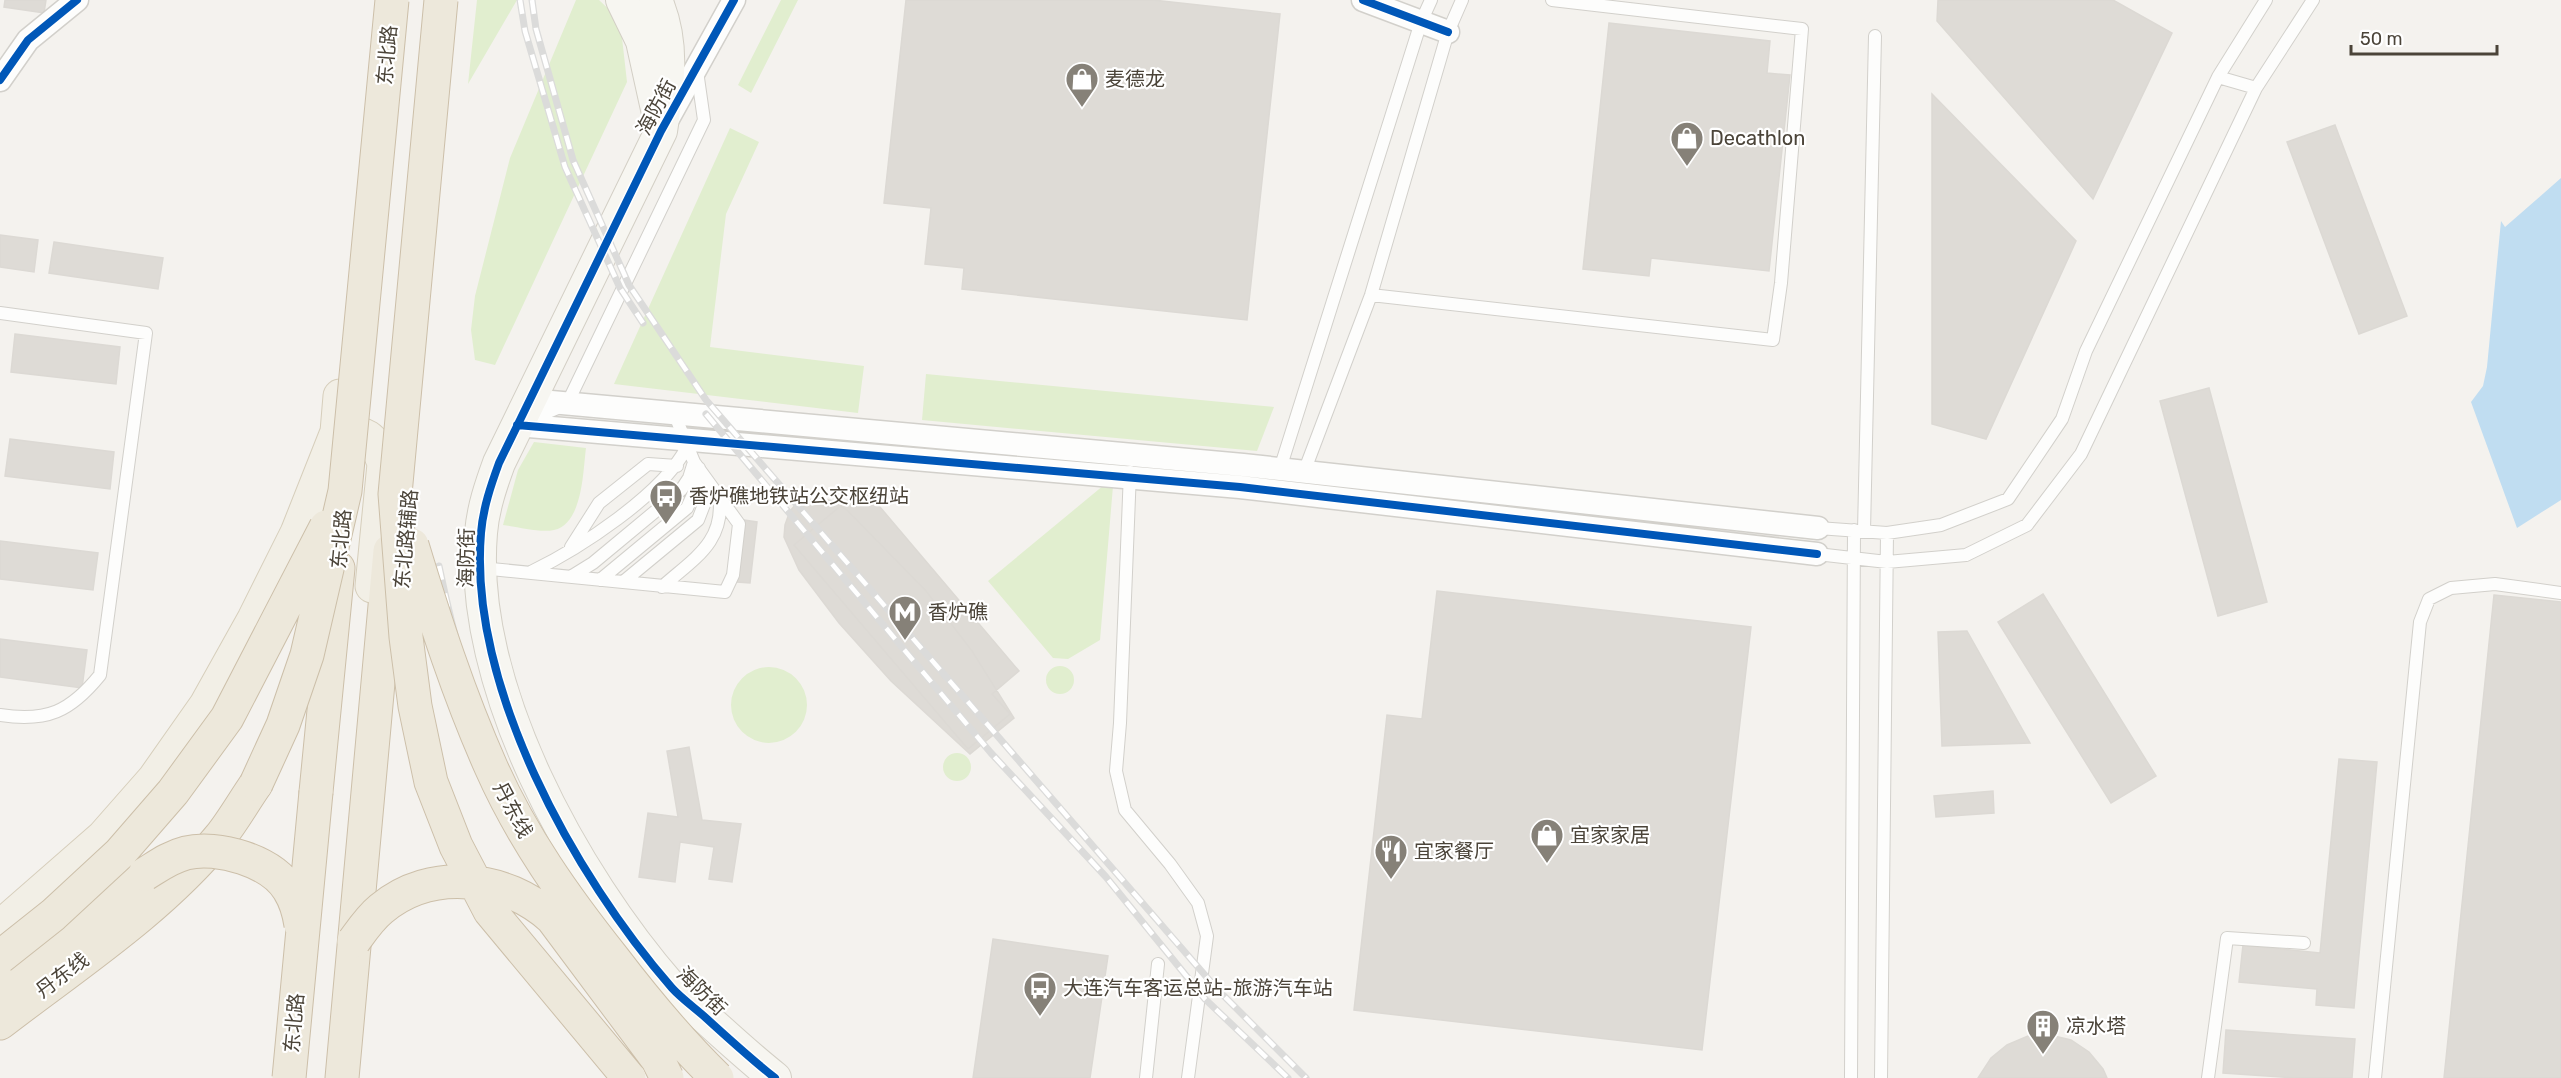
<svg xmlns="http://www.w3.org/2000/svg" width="2561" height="1078" font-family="Rubik,'Noto Sans SC',sans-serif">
<rect width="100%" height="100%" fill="#f4f2ee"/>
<!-- green -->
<path fill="#e1eecf" d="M 477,0 L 517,0 L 468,84 Z
M 576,0 L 599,0 L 620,20 L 627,82 L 495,365 L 475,360 L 471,330 L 475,296 L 510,158 Z
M 781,0 L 798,0 L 751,93 L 738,85 Z
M 730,128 L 759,142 L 726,214 L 710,347 L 864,366 L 858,413 L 614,384 Z
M 926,374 L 1274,407 L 1257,451 L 922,420 Z
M 534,442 L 586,448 C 583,470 583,524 554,530 C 540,533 519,527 503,525 L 518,470 Z
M 1104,485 L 1113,486 L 1100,640 L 1068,659 L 1053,658 L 988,581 Z
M1046 680a14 14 0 1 1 28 0a14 14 0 1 1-28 0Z
M731 705a38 38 0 1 1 76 0a38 38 0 1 1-76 0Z
M943 767a14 14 0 1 1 28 0a14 14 0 1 1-28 0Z"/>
<!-- water -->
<path fill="#c0ddf1" d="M 2561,178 L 2561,500 L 2517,528 L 2471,402 L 2483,386 L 2487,367 L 2501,221 L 2505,227 Z"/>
<!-- building -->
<path fill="#dedbd6" stroke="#dcd9d4" stroke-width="1.5" d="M 5,0 L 46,0 L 44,13 L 4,7 Z
M 906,0 L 1153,0 L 1280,14 L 1247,320 L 962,289 L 964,268 L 925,264 L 931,208 L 884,203 Z
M 1938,0 L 2113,0 L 2172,33 L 2093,199 L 1937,21 Z
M 1609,23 L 1770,41 L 1767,73 L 1790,75 L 1769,271 L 1651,258 L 1649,276 L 1583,269 Z
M 1932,94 L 2076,241 L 1986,439 L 1932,424 Z
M 2335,125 L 2407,316 L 2359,334 L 2287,142 Z
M 0,235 L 38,240 L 34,272 L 0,267 Z
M 54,242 L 163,258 L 158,289 L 49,273 Z
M 15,334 L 120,347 L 116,384 L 11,372 Z
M 2209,388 L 2267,602 L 2218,616 L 2160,401 Z
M 10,439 L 114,452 L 110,489 L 5,476 Z
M 863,487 L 1019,671 L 992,694 L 1010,714 L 968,749 L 794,545 Z
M 820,498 L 832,501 L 847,510 L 926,591 L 972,651 L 1014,718 L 970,754 L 891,681 L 839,623 L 799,570 L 784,537 L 785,525 L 790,511 L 797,503 Z
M 744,520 L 757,522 L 750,583 L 737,582 Z
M 0,541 L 98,553 L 93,590 L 0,579 Z
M 1437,591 L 1751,627 L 1702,1050 L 1354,1010 L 1387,715 L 1422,719 Z
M 2043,594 L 2156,776 L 2111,803 L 1998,622 Z
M 2494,595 L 2561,602 L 2561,1078 L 2444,1078 Z
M 1967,631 L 2030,743 L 1942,746 L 1938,632 Z
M 0,639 L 87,650 L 82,688 L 0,677 Z
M 689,747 L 702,820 L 741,824 L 732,882 L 709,879 L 714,847 L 680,842 L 675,882 L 639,877 L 648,813 L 678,817 L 667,751 Z
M 2339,759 L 2377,762 L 2354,1008 L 2316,1005 L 2317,989 L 2239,982 L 2243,945 L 2320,953 Z
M 1993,791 L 1994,813 L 1936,817 L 1934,796 Z
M 993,939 L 1108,956 L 1090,1078 L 973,1078 Z
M 2226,1030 L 2355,1039 L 2352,1078 L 2296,1078 L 2223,1073 Z
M 2050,1035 L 2071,1040 L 2089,1052 L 2103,1069 L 2107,1078 L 1978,1078 L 1991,1058 L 2007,1045 L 2028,1036 Z"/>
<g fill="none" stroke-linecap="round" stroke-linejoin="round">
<defs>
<path id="lane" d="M 2218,77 L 2256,88
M 1371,295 L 1773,340 L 1781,283 L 1802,29 L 1552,0
M 0,313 L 146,333 L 100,675 C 70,712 47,722 0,715
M 527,421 L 567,404 L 704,120 L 697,71
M 1130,472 L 1120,723 L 1116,771 L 1125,810 L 1170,864 L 1198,903 L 1207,936 L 1188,1078
M 1279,472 L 1421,22 L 1431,0
M 1301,475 L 1304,472 L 1371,295 L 1448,32 L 1462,0
M 1818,528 L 1887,533 L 1941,525 L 2008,499 L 2062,419 L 2086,351 L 2218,77 L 2266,0
M 1864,531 L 1875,36
M 571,547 L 599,503 L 648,464 L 677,466
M 1817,554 L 1887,562 L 1966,555 L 2027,525 L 2081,454 L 2256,88 L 2313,0
M 481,568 L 725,592 L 733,575 L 739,524 L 694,462 L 674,413
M 531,572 C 580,548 662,495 687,447
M 572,576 L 593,563 L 681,490 L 689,478 L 694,462
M 600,580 L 687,508 L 697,486 L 699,468
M 623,582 L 698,520 L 705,502 L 701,477
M 662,587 C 693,559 726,542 719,495
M 1146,1078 L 1158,964
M 1851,1078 L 1854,530
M 1881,1078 L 1887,533
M 2208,1078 L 2227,938 L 2304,943
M 2375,1078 L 2420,622 L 2429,599 L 2451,588 L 2495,584 L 2561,593"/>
<path id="street" d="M 1363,0 L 1448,32
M 0,80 L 28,40 L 77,0
M 668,119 L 734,0
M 529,400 L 1243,465 L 1818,528
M 517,425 L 1240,487 L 1817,554"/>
<path id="secondary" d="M 622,0 L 642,41 L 657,109
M 656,0 C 675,44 668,85 661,131 L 499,463 C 491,485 483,508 481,533 C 468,685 574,876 672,988 C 682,999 695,1008 706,1018 C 729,1039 751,1059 775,1078"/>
<path id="primary" d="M 337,432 C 365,431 374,436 384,463
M 372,586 L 384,464
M 0,927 L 103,837 L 154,779 L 206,705 L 254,619 L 297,533 L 337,432 L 340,396"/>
<path id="highway" d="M 316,792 L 338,568
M 0,992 L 17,975 L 145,874
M 0,1023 C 75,965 159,911 220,837 C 233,821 244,801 256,784
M 342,1078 L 390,551"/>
</defs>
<!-- lane casing -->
<use href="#lane" stroke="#d2d0cb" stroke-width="14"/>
<!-- street casing -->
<use href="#street" stroke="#d2d0cb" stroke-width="25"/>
<!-- secondary casing -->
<use href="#secondary" stroke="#d3cfc5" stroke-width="34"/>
<!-- primary casing -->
<use href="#primary" stroke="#d6cebb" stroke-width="35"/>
<!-- highway casing -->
<use href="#highway" stroke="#ccbfa9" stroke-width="35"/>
<!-- lane -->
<use href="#lane" stroke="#fdfdfc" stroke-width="12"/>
<!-- street -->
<use href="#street" stroke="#fdfdfc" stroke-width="22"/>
<!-- secondary -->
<use href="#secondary" stroke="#f7f6f1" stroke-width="32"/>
<!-- primary -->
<use href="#primary" stroke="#f2efe6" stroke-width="33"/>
<!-- highway -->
<use href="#highway" stroke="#ede8db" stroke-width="33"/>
<defs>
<path id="rail" d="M 520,0 L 525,31 L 565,167 L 620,288 L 643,323
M 532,0 L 536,29 L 573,160 L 629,285 L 706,400 L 1217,989 L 1306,1078
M 706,414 L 991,753 L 1106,877 L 1205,999 L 1288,1078
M 439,566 C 468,706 513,834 596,952 C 634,1005 661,1039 714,1078"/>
</defs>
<!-- rail casing -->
<use href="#rail" stroke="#dbdbda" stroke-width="7"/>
<!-- rail -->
<use href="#rail" stroke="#fff" stroke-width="4.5" stroke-dasharray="14" stroke-linecap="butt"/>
<defs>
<path id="highway-bridge" d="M 441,0 L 395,494 L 406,637 L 415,706 L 431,782 L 456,846 L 490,911 L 629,1078
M 412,545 C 435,621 459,695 491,767 C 522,837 566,899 613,958 C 645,1000 679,1041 717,1078
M 256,784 L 283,725 L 307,655 L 345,491 L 392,0
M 145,874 C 158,866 170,857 186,853 C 217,845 272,861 289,890 C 296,901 299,912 301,925
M 354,941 C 362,930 370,918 381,909 C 431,867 506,876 552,918 L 658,1060 L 667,1078
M 0,957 L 53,915 L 120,853 L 173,792 L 227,718 L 326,527
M 289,1078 L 316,792"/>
</defs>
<!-- highway-bridge casing -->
<use href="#highway-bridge" stroke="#ccbfa9" stroke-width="35" stroke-linecap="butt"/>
<!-- highway-bridge -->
<use href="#highway-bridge" stroke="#ede8db" stroke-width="33"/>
<defs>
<path id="cycleway" d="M 734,0 L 661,131 L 499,463 C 491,485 483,508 481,533 C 468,685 574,876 672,988 C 682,999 695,1008 706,1018 C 729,1039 751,1059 775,1078
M 1363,0 L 1448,32
M 0,80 L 28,40 L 77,0
M 517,425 L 1240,487 L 1817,554"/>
</defs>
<!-- cycleway casing -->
<use href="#cycleway" stroke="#fff" stroke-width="11"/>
<!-- cycleway -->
<use href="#cycleway" stroke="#0057b8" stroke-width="8"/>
</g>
<!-- icons -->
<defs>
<symbol id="shop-pin" viewBox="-11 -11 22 30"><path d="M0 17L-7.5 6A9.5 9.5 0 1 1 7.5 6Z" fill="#868178" stroke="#fff"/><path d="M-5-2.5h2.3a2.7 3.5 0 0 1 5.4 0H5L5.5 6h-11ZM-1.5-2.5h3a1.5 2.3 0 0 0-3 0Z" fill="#fff"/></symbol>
<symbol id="bus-pin" viewBox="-11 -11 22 30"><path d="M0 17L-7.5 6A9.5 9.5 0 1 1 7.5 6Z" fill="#868178" stroke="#fff"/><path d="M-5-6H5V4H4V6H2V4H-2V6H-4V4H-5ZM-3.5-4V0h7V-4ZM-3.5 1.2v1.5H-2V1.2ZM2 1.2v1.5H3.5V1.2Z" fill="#fff"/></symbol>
<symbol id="metro-pin" viewBox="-11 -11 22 30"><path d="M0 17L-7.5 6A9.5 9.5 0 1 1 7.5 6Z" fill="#868178" stroke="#fff"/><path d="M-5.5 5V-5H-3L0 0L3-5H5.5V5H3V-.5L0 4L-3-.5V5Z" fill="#fff"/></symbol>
<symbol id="restaurant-pin" viewBox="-11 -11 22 30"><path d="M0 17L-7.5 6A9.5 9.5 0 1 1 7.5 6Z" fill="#868178" stroke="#fff"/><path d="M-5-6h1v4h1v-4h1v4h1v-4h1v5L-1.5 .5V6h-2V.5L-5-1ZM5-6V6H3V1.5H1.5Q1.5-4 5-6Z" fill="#fff"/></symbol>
<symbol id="building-pin" viewBox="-11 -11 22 30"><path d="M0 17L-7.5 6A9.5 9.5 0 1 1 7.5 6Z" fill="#868178" stroke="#fff"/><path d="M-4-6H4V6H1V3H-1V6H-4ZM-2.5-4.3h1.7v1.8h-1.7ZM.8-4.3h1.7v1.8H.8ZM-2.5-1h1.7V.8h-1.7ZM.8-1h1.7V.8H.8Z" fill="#fff"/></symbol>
</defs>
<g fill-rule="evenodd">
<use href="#shop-pin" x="1063" y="60" width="38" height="52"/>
<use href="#shop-pin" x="1668" y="119" width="38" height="52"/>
<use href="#bus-pin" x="647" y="477" width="38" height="52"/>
<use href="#metro-pin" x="886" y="593" width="38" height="52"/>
<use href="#shop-pin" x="1528" y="816" width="38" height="52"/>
<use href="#restaurant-pin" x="1372" y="832" width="38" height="52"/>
<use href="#bus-pin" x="1021" y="969" width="38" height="52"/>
<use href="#building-pin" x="2024" y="1007" width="38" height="52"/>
</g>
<g text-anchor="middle" stroke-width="4.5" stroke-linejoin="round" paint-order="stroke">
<!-- street labels -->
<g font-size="20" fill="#4b4439" stroke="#fff">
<text transform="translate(387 55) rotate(-85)" y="7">东北路</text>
<text transform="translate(656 107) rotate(-62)" y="7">海防街</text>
<text transform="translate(341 539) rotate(-85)" y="7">东北路</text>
<text transform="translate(406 539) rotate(-85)" y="7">东北路辅路</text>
<text transform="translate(466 558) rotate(-89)" y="7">海防街</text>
<text transform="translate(513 810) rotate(62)" y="7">丹东线</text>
<text transform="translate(62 975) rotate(-37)" y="7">丹东线</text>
<text transform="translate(702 991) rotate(44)" y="7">海防街</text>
<text transform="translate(294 1023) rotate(-85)" y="7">东北路</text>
</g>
<!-- poi labels -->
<g font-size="20" fill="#4b4439" stroke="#fff" text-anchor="start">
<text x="1105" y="86">麦德龙</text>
<text x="1710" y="145">Decathlon</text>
<text x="689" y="503">香炉礁地铁站公交枢纽站</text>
<text x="928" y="619">香炉礁</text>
<text x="1570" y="842">宜家家居</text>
<text x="1414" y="858">宜家餐厅</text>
<text x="1063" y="995">大连汽车客运总站-旅游汽车站</text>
<text x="2066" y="1033">凉水塔</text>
</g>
</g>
<!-- scale -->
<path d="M2351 45v9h146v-9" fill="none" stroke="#4b4439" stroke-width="3"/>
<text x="2360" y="45" font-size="18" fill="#4b4439" stroke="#ffffff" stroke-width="4.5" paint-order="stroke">50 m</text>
</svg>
